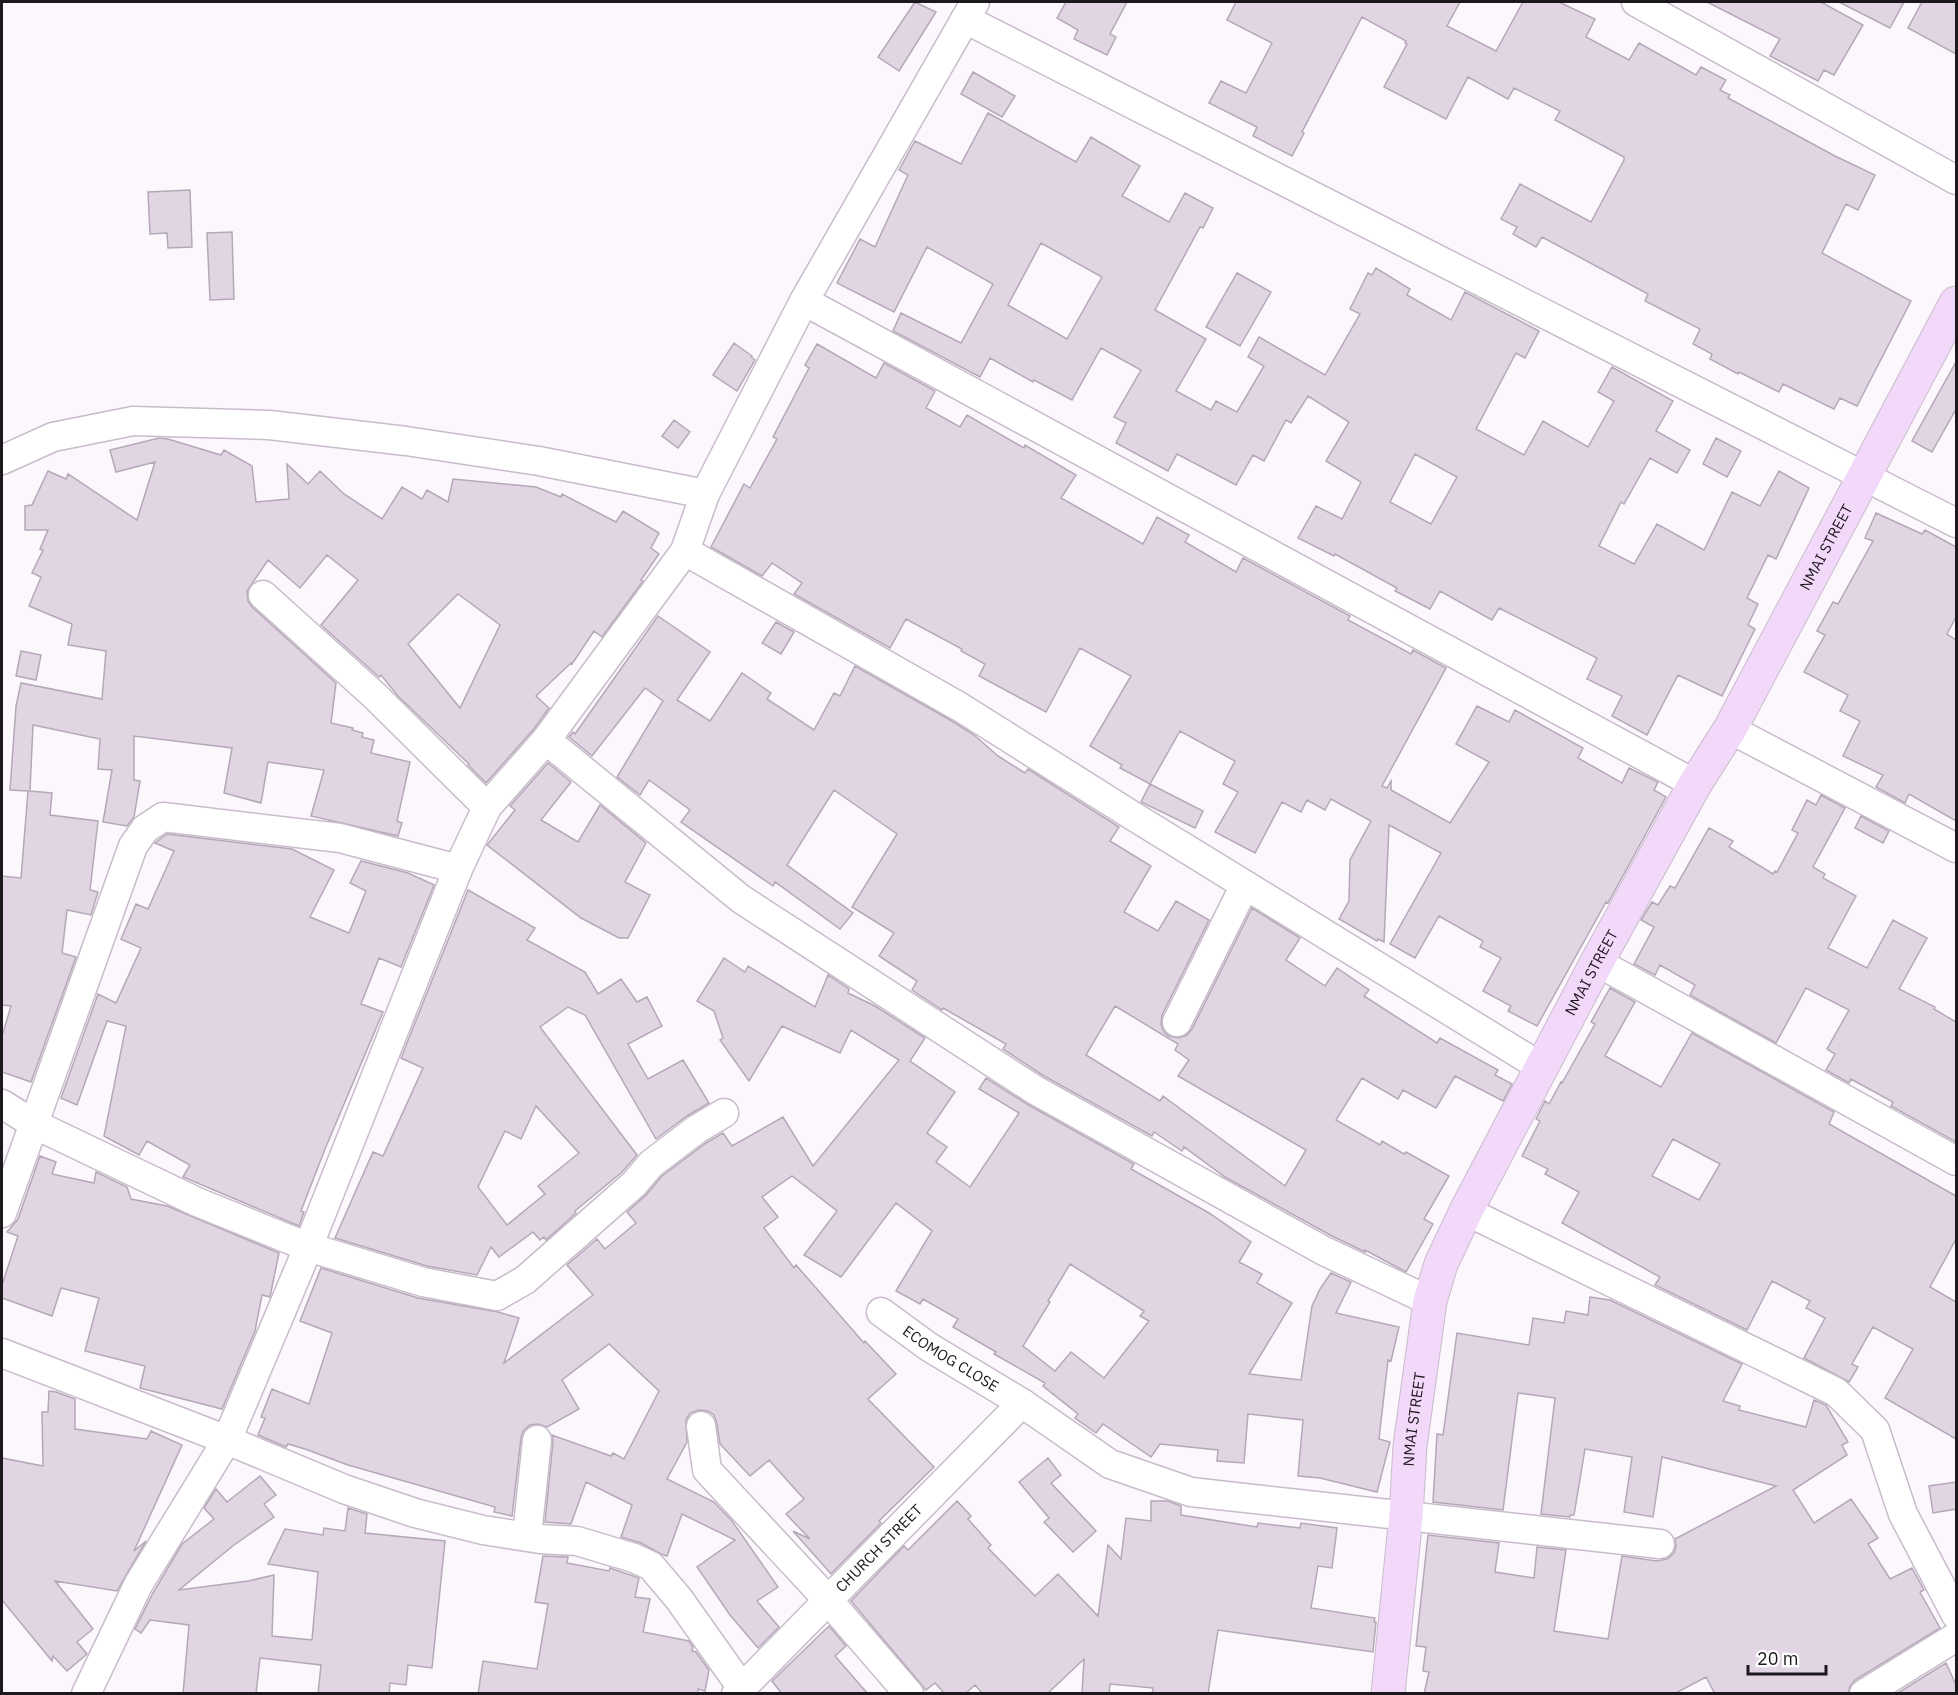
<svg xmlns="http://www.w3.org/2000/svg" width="1958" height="1695" font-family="'IBM Plex Sans',sans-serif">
<rect width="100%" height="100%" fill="#fcf7fd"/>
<!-- building -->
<path fill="#e1d5e4" stroke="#b4a8b7" stroke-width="1.5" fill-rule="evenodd" d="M 915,2 L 936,12 L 899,71 L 878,57 Z
M 1066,2 L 1127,2 L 1110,34 L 1116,37 L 1107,55 L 1074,39 L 1078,30 L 1057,18 Z
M 1236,2 L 1460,2 L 1447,26 L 1496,51 L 1523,2 L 1559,2 L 1595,19 L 1586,37 L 1629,60 L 1639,43 L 1696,75 L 1701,67 L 1726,80 L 1720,90 L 1730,95 L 1728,98 L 1835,156 L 1875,175 L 1858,210 L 1846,204 L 1822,253 L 1911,301 L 1857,406 L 1840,398 L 1834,409 L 1783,384 L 1779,392 L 1739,372 L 1738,374 L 1710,359 L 1712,354 L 1693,344 L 1700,329 L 1645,301 L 1648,294 L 1542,237 L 1536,247 L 1513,234 L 1517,227 L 1501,219 L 1520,184 L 1591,222 L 1624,160 L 1624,157 L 1555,120 L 1560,111 L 1514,88 L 1508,99 L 1468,77 L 1446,119 L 1384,87 L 1407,44 L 1405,43 L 1406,41 L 1362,17 L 1302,132 L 1304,133 L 1292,156 L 1253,136 L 1257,127 L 1209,103 L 1221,81 L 1246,93 L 1272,43 L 1227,20 Z
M 1707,2 L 1821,2 L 1863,25 L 1834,75 L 1824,70 L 1818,81 L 1770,56 L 1780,39 Z
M 1839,2 L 1904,2 L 1890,28 Z
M 1922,2 L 1956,2 L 1956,54 L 1908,28 Z
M 973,72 L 1015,96 L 1002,117 L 961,94 Z
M 988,113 L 1076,162 L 1091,137 L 1140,166 L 1122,196 L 1169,222 L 1185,193 L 1213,208 L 1203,228 L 1200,227 L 1155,310 L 1206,339 L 1176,391 L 1211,410 L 1216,401 L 1237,412 L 1264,366 L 1248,357 L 1259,337 L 1325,375 L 1360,314 L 1350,309 L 1368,273 L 1372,275 L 1376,268 L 1410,289 L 1407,295 L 1451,320 L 1465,292 L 1539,331 L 1525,358 L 1516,353 L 1476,429 L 1524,455 L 1543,421 L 1588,447 L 1614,401 L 1598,392 L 1612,367 L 1673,401 L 1656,431 L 1690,450 L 1677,473 L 1650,458 L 1624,504 L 1621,502 L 1599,546 L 1634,564 L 1657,524 L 1704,550 L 1732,492 L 1760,506 L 1779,471 L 1809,488 L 1776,559 L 1768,555 L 1747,598 L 1758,604 L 1748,625 L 1755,629 L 1722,696 L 1678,675 L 1647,735 L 1612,716 L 1622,696 L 1587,679 L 1597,658 L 1499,608 L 1492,620 L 1440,591 L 1430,609 L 1395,591 L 1397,588 L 1335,554 L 1334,556 L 1298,538 L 1316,506 L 1342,519 L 1361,482 L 1326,461 L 1349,422 L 1308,396 L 1291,423 L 1286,420 L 1264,461 L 1253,455 L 1236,485 L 1177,454 L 1168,471 L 1116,443 L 1126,423 L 1114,417 L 1141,370 L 1101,348 L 1072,400 L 1034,380 L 1033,382 L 990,358 L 980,377 L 893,331 L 901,313 L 961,343 L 993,284 L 927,247 L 894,312 L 837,283 L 860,239 L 875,247 L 908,175 L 899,170 L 915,141 L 961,164 ZM 1041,243 L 1102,277 L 1067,339 L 1008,305 ZM 1415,454 L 1457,477 L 1431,524 L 1390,502 Z
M 190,190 L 192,247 L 168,248 L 167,233 L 150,234 L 148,192 Z
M 232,232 L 234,299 L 210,300 L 207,233 Z
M 1237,273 L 1271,292 L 1240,346 L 1206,327 Z
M 734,343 L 752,356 L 751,357 L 755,360 L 737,391 L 713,375 Z
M 817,344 L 876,378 L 884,363 L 935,391 L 926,408 L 960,427 L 967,415 L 1024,448 L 1025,445 L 1076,475 L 1061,498 L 1143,544 L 1157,517 L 1189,535 L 1185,542 L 1236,572 L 1243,558 L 1350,616 L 1348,620 L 1411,654 L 1413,650 L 1446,668 L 1382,786 L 1387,788 L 1391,781 L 1391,790 L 1450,823 L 1489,762 L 1456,744 L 1477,706 L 1509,722 L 1515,710 L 1583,748 L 1578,758 L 1622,783 L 1629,768 L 1658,782 L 1654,790 L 1666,797 L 1608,903 L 1606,902 L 1537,1026 L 1508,1011 L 1511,1006 L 1483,991 L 1501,958 L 1480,947 L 1483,941 L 1439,916 L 1415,958 L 1390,944 L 1441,853 L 1389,825 L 1384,942 L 1378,939 L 1377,941 L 1339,919 L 1349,901 L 1350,860 L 1371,821 L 1331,799 L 1325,810 L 1307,800 L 1301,812 L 1282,802 L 1255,853 L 1215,832 L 1238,792 L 1223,784 L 1235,761 L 1180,731 L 1150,784 L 1120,768 L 1122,765 L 1090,746 L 1131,676 L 1080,648 L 1046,712 L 979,676 L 985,664 L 961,651 L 962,649 L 906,619 L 890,648 L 794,594 L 802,583 L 772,563 L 762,576 L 711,547 L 744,484 L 750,488 L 777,439 L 773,437 L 809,368 L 805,365 Z
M 1956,362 L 1956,409 L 1932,452 L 1912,441 Z
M 674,420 L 690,432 L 678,448 L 662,436 Z
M 159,438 L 168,439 L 221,455 L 224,450 L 252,466 L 256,502 L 289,499 L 287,464 L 308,484 L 320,471 L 344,494 L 382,519 L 402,487 L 422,499 L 427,490 L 448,502 L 453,479 L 536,487 L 561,497 L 562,494 L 616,522 L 623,511 L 659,533 L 651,548 L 659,554 L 641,580 L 643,581 L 602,637 L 594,631 L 572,664 L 571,663 L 536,696 L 549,708 L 533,730 L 486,783 L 468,765 L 469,764 L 398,696 L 381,675 L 379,677 L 321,625 L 358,580 L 327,555 L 300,588 L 268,560 L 247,591 L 248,601 L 252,607 L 336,683 L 331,723 L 353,728 L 352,730 L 363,733 L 362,737 L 374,740 L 371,753 L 410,762 L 397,821 L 402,823 L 398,836 L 311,816 L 324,770 L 268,762 L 261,803 L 224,793 L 232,748 L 134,736 L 134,780 L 140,781 L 134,817 L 127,826 L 103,822 L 112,770 L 98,769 L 100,739 L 33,725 L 30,791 L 52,793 L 50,815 L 98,821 L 90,890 L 98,892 L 91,915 L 67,910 L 62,953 L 76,957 L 31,1082 L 2,1072 L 2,1036 L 11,1006 L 2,1005 L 2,876 L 21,878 L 28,791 L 10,790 L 16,706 L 21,683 L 102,699 L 106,651 L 68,645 L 72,624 L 29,606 L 41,577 L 32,573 L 43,550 L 40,549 L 48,530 L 25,530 L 25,506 L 32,505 L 48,471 L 66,479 L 68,474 L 137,520 L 155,462 L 116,472 L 110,450 ZM 458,594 L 500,625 L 460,708 L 408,644 Z
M 1716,438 L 1741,451 L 1727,477 L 1703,464 Z
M 1876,513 L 1922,534 L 1925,530 L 1956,547 L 1956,617 L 1947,634 L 1956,640 L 1956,821 L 1909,794 L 1905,803 L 1876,787 L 1883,775 L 1843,756 L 1860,721 L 1840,711 L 1848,695 L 1804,672 L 1825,635 L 1817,631 L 1833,602 L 1838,604 L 1873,541 L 1865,538 Z
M 658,616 L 710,652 L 677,700 L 710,721 L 742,673 L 771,693 L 767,699 L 814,730 L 834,693 L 840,696 L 855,666 L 952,721 L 974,735 L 998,756 L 1025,773 L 1028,769 L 1119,827 L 1110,841 L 1151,866 L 1124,912 L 1158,931 L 1176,901 L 1209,920 L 1162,1015 L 1161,1024 L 1164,1032 L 1169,1036 L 1179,1038 L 1187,1035 L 1192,1029 L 1252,908 L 1300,938 L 1286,960 L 1325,986 L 1337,968 L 1369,990 L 1364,996 L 1437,1043 L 1440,1038 L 1498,1070 L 1495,1075 L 1512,1084 L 1503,1101 L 1455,1076 L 1436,1108 L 1403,1090 L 1398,1099 L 1362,1078 L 1336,1120 L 1380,1145 L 1382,1141 L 1404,1154 L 1406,1152 L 1449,1176 L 1424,1219 L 1433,1224 L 1406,1272 L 1365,1250 L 1365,1252 L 1332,1236 L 1225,1177 L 1184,1147 L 1182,1151 L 1154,1132 L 1152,1136 L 1044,1076 L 1003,1049 L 1006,1044 L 943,1008 L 942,1010 L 912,990 L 917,981 L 879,956 L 894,933 L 852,907 L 897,834 L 834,790 L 787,865 L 853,913 L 840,929 L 775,882 L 773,886 L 681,822 L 690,810 L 649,780 L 640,795 L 617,777 L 663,701 L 645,688 L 592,756 L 569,737 L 573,732 L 575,734 ZM 1115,1006 L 1178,1044 L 1175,1050 L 1189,1060 L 1178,1076 L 1306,1150 L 1285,1186 L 1163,1096 L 1160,1101 L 1086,1055 Z
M 776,622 L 794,632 L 781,654 L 762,643 Z
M 21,651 L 41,655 L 36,680 L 16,676 Z
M 548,763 L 571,782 L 541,820 L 578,842 L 600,805 L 646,843 L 625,882 L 650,895 L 628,938 L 619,938 L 581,918 L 487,845 L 515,810 L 510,806 Z
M 1150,784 L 1203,811 L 1195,828 L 1141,802 Z
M 1821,795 L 1845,808 L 1813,867 L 1825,874 L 1823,878 L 1856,896 L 1828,948 L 1867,968 L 1893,920 L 1927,938 L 1899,989 L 1935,1007 L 1934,1009 L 1956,1022 L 1956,1142 L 1891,1106 L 1893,1102 L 1851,1079 L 1849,1083 L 1826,1070 L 1835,1054 L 1827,1049 L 1849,1010 L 1806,988 L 1776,1043 L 1690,995 L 1695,985 L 1660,965 L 1655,975 L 1634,964 L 1654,927 L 1641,920 L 1652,902 L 1658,905 L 1670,886 L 1675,888 L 1709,828 L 1733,841 L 1729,847 L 1773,874 L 1775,871 L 1777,872 L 1798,833 L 1792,830 L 1807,800 L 1816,805 Z
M 1861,816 L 1889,831 L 1883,843 L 1855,828 Z
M 167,834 L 292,849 L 334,870 L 310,917 L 349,933 L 366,891 L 350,883 L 361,861 L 408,873 L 434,885 L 401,967 L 379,958 L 361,1004 L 383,1012 L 325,1149 L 301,1211 L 304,1212 L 299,1226 L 183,1177 L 190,1165 L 147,1141 L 139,1155 L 104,1136 L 126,1026 L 107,1021 L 77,1105 L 61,1098 L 98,994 L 116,1003 L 141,948 L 121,939 L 136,904 L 148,909 L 174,851 L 155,843 Z
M 468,890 L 535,928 L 527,940 L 585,972 L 598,994 L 621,979 L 637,1002 L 647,997 L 662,1026 L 628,1044 L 648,1079 L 683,1060 L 709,1103 L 687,1116 L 656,1139 L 585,1015 L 568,1007 L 540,1027 L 637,1155 L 622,1172 L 575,1211 L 576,1213 L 546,1240 L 544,1237 L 540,1240 L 533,1232 L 499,1257 L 491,1247 L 477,1275 L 427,1266 L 335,1238 L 373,1152 L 383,1156 L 423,1068 L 401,1058 ZM 536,1106 L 579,1153 L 538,1186 L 545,1194 L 507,1225 L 478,1187 L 505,1131 L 521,1139 Z
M 724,958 L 745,972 L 748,966 L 815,1007 L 828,975 L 849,989 L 848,993 L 875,1006 L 925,1038 L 910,1061 L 955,1092 L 927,1133 L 947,1147 L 936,1162 L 970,1187 L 1019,1113 L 979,1089 L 986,1078 L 1027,1104 L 1134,1164 L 1131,1169 L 1209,1213 L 1251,1242 L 1239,1262 L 1262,1274 L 1257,1283 L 1292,1303 L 1249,1374 L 1301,1380 L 1312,1306 L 1320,1289 L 1331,1273 L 1351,1282 L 1336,1313 L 1399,1327 L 1391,1361 L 1388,1360 L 1379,1439 L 1390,1442 L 1377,1492 L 1320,1478 L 1298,1476 L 1303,1420 L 1248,1414 L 1244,1463 L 1217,1461 L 1218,1450 L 1160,1444 L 1151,1457 L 1103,1424 L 1096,1433 L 1075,1418 L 1078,1414 L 1043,1386 L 1045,1383 L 994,1354 L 996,1352 L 953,1327 L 958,1319 L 923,1299 L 920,1304 L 896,1291 L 932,1231 L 896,1203 L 841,1277 L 804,1255 L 837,1211 L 792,1176 L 762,1197 L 778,1217 L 764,1228 L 794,1268 L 796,1265 L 864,1343 L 865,1341 L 896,1374 L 868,1399 L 934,1467 L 879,1521 L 881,1523 L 831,1574 L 793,1531 L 810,1539 L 786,1514 L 804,1499 L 769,1460 L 750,1476 L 720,1444 L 717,1424 L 714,1415 L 708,1411 L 699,1410 L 690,1413 L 686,1420 L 687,1442 L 667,1479 L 714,1502 L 732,1521 L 778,1587 L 757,1601 L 779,1627 L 758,1648 L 730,1615 L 697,1567 L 735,1540 L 682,1514 L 667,1556 L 661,1554 L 641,1543 L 621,1537 L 632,1505 L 586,1482 L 571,1524 L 545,1522 L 553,1442 L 552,1435 L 611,1456 L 613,1453 L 624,1459 L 659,1391 L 609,1344 L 562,1380 L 579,1409 L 547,1427 L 538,1424 L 530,1425 L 523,1431 L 521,1438 L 512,1516 L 494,1512 L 495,1507 L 348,1465 L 305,1449 L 288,1444 L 286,1447 L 258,1435 L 265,1418 L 261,1417 L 272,1389 L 309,1404 L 332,1333 L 300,1321 L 321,1268 L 418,1298 L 498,1312 L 519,1318 L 504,1363 L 593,1295 L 567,1265 L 597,1239 L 605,1249 L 636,1223 L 627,1212 L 646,1195 L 662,1176 L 706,1143 L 723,1133 L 732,1146 L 783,1117 L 813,1166 L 899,1060 L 851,1030 L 840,1053 L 782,1026 L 749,1081 L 720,1040 L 723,1038 L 714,1011 L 697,1001 ZM 1070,1264 L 1144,1311 L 1140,1316 L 1149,1321 L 1104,1378 L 1071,1352 L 1055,1371 L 1023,1346 L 1050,1302 L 1048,1301 Z
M 1610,988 L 1635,1002 L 1605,1056 L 1661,1087 L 1692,1033 L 1834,1112 L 1829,1124 L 1956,1196 L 1956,1239 L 1930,1287 L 1956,1302 L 1956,1439 L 1885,1398 L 1913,1349 L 1873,1327 L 1852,1364 L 1858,1367 L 1849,1382 L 1804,1358 L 1825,1318 L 1806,1308 L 1810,1301 L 1772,1281 L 1747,1330 L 1655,1285 L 1660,1277 L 1562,1223 L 1579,1192 L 1545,1174 L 1548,1169 L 1522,1156 L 1540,1121 L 1536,1119 L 1545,1101 L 1549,1104 L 1561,1082 L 1562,1083 L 1595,1024 L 1591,1022 ZM 1673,1139 L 1720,1164 L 1699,1200 L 1652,1176 Z
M 40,1156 L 56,1162 L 52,1174 L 94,1183 L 96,1172 L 127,1187 L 131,1199 L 167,1206 L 279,1253 L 271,1292 L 270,1297 L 262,1295 L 255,1331 L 222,1409 L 140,1388 L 145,1366 L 85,1351 L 99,1298 L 61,1288 L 52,1316 L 2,1298 L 2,1285 L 18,1236 L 7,1232 L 18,1219 Z
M 1590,1297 L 1610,1300 L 1742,1364 L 1723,1401 L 1740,1406 L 1739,1410 L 1806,1427 L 1814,1400 L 1826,1405 L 1848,1442 L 1842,1445 L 1847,1455 L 1793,1490 L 1814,1523 L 1851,1499 L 1878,1538 L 1868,1544 L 1890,1579 L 1912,1568 L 1924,1590 L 1920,1592 L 1940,1628 L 1855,1680 L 1850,1686 L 1848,1694 L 1715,1694 L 1706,1677 L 1674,1694 L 1424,1694 L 1429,1672 L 1423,1671 L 1426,1647 L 1416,1646 L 1428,1535 L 1499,1543 L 1495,1572 L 1534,1578 L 1537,1547 L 1566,1550 L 1554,1631 L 1608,1639 L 1622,1556 L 1657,1561 L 1667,1559 L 1674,1553 L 1676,1546 L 1675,1539 L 1776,1486 L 1662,1457 L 1653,1517 L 1624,1512 L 1632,1457 L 1585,1449 L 1574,1515 L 1570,1515 L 1570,1517 L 1541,1514 L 1555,1398 L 1518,1393 L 1503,1510 L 1433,1502 L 1437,1434 L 1443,1435 L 1457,1333 L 1529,1345 L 1533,1318 L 1564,1323 L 1566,1311 L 1588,1315 Z
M 49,1391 L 56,1392 L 75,1399 L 75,1429 L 147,1439 L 151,1431 L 182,1445 L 134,1551 L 146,1541 L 117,1591 L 55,1581 L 93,1629 L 77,1642 L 87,1654 L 67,1671 L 53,1656 L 52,1661 L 2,1600 L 2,1458 L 43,1466 L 42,1412 L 48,1412 Z
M 1048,1458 L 1061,1475 L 1051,1483 L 1096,1531 L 1073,1552 L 1044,1522 L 1049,1518 L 1019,1482 Z
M 260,1476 L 276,1495 L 264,1504 L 274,1517 L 234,1545 L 179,1590 L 248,1581 L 274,1575 L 272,1636 L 312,1640 L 318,1572 L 268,1564 L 285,1529 L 323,1535 L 324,1528 L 345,1531 L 348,1508 L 367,1514 L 365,1533 L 445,1541 L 432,1668 L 408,1665 L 406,1685 L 390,1683 L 389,1694 L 318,1694 L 321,1665 L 260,1658 L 256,1694 L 183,1694 L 189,1625 L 150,1620 L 141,1633 L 135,1629 L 153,1593 L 182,1544 L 214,1519 L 204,1508 L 216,1489 L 227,1502 Z
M 1956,1482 L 1956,1509 L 1933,1513 L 1929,1486 Z
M 957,1501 L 971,1516 L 968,1519 L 991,1545 L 988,1548 L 1035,1596 L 1058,1574 L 1098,1616 L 1108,1545 L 1121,1559 L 1126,1518 L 1151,1521 L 1151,1501 L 1168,1501 L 1181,1506 L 1181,1515 L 1257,1527 L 1258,1523 L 1300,1528 L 1301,1523 L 1337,1528 L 1332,1568 L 1318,1566 L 1311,1608 L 1375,1618 L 1374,1622 L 1376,1622 L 1373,1652 L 1218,1630 L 1208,1694 L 1152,1694 L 1153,1688 L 1110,1684 L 1109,1694 L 1082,1694 L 1084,1659 L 1047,1694 L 983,1694 L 975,1685 L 965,1694 L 945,1694 L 935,1683 L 926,1690 L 851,1601 L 904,1546 L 908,1550 Z
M 543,1556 L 568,1557 L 567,1563 L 609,1571 L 610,1568 L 639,1578 L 635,1597 L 650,1599 L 643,1632 L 689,1641 L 693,1647 L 692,1651 L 696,1652 L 709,1670 L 705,1691 L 698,1689 L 698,1694 L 478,1694 L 483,1661 L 537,1669 L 548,1604 L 535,1602 Z
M 829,1626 L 846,1646 L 835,1656 L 868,1694 L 782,1694 L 772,1681 Z
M 1946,1663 L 1956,1685 L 1956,1694 L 1896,1694 Z"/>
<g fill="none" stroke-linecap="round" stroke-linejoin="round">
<defs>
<g id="street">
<path d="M 1636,2 L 1956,180"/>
<path d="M 965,19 L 1956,523"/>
<path d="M 804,301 L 1695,784"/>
<path d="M 2,460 L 53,437 L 133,421 L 269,425 L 406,441 L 539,461 L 705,494"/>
<path d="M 685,551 L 960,707 L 1133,816 L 1541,1067"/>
<path d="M 263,595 L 375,696 L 487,807"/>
<path d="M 1730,729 L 1956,848"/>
<path d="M 546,740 L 741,899 L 1035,1090 L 1324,1251 L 1430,1301"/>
<path d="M 1597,962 L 1956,1161"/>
<path d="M 1177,1022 L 1245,885"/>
<path d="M 2,1104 L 34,1124 L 197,1202 L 308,1247 L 423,1282 L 497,1296 L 525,1280 L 634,1184 L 651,1164 L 697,1129 L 724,1113"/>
<path d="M 1466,1211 L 1836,1392 L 1875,1430 L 1903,1514 L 1956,1615"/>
<path d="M 2,1213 L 133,846 L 145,829 L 163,817 L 340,838 L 458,869"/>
<path id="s1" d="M 881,1312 L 929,1347 L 1022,1403 L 1110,1464 L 1191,1492 L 1660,1544"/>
<path d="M 2,1353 L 227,1440 L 344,1489 L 415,1513 L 483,1530 L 540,1539 L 577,1541 L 634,1558 L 651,1566 L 679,1599 L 742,1688"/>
<path d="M 701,1426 L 707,1470 L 828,1600 L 909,1694"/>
<path d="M 527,1536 L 537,1440"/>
<path d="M 86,1694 L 138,1585 L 227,1440 L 305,1255 L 458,869 L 487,807 L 546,740 L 685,551 L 705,494 L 804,301 L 975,2"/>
<path id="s2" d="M 736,1694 L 1022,1403"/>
<path d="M 1864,1694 L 1956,1637"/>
</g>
<g id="secondary">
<path id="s3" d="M 1388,1694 L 1406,1516 L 1410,1446 L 1430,1301 L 1441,1264 L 1466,1211 L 1597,962 L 1695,784 L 1730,729 L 1956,303"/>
</g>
</defs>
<!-- street casing -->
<use href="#street" stroke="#c8bccb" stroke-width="31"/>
<!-- secondary casing -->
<use href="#secondary" stroke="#c8bccb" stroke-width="35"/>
<!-- street -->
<use href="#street" stroke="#fff" stroke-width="28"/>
<!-- secondary -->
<use href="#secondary" stroke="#f2d8f9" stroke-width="33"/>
</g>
<g text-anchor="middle" stroke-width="6" stroke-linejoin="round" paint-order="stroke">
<!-- street labels -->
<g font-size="15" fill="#1c181d" stroke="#fff">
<text dy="5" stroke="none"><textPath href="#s3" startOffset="1248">NMAI STREET</textPath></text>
<text dy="5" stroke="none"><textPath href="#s3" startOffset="762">NMAI STREET</textPath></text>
<text dy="5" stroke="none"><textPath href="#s1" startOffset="84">ECOMOG CLOSE</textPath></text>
<text dy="5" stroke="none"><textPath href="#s3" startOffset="276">NMAI STREET</textPath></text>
<text dy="5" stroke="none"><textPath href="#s2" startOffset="204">CHURCH STREET</textPath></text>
</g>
</g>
<!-- border -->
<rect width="1958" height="1695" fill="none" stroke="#1c181d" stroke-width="6"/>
<!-- scale -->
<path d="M1748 1665v9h78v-9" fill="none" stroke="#1c181d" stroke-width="3"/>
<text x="1757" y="1665" font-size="18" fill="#1c181d" stroke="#ffffff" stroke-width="4.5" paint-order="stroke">20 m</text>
</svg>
